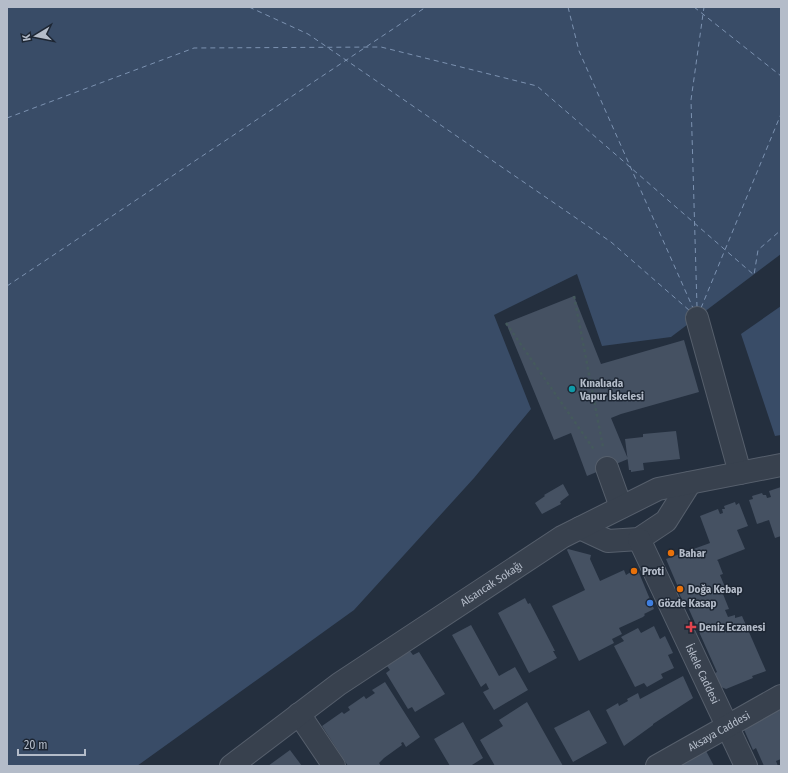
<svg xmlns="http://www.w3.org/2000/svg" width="788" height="773" font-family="'Fira Sans Condensed',sans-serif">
<rect width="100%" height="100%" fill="#242f3e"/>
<!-- water -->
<path fill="#394c67" d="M 7,7 L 781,7 L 781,254 L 671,337 L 602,346 L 577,274 L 494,315 L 531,409 L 474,478 L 354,610 L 137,766 L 7,766 Z
M 781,306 L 781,435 L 775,436 L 741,334 Z"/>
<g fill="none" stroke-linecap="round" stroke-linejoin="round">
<!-- ferry -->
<path stroke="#7c92b1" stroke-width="1" stroke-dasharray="5 4" stroke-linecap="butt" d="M 249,7 L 308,34 L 611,242 L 690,311
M 568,7 L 579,51 L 693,308
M 694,7 L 781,76
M 7,118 L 194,48 L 381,47 L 537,86 L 754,275 L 758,250 L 781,230
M 7,286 L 426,7
M 697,307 L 691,100 L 704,7
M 701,308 L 781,114"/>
</g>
<!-- building -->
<path fill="#455162" d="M 574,296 L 601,364 L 684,340 L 699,392 L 621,414 L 611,418 L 628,459 L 587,476 L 571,433 L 554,440 L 506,323 Z
M 676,431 L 680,459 L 643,463 L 644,470 L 631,472 L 631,470 L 629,470 L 625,439 L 643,437 L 643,434 Z
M 563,484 L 569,495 L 560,502 L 561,504 L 542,514 L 535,503 L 545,496 L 544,495 Z
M 781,487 L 781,536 L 775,538 L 769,520 L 757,524 L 749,500 L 753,499 L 752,496 L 762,493 L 763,495 L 766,495 L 767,498 L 771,497 L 769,491 Z
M 735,502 L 736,505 L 739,503 L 748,526 L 737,530 L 745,549 L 717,560 L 718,561 L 723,574 L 720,575 L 725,587 L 721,589 L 729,609 L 725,610 L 728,617 L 735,615 L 735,618 L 742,616 L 766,671 L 752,676 L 753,678 L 726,689 L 721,687 L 715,673 L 717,672 L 687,605 L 685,606 L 676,587 L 678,587 L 666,559 L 710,543 L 700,516 L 718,509 L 720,514 L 723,513 L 722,509 L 725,509 L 724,506 Z
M 568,549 L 591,555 L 590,559 L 600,581 L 624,570 L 626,575 L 637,568 L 654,609 L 644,614 L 645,615 L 643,617 L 619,628 L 622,634 L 612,639 L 614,643 L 579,661 L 552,606 L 585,590 L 567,550 Z
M 525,598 L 528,604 L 530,603 L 555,651 L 553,651 L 557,658 L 529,673 L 498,613 Z
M 471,625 L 499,676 L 515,667 L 528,690 L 494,710 L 483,692 L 489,689 L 486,683 L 481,687 L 452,635 Z
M 654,626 L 660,639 L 665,636 L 673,653 L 668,655 L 674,668 L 661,674 L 663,678 L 647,687 L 644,683 L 635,687 L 614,646 L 624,641 L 621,637 L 638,628 L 641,633 Z
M 410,651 L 413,655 L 419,652 L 445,694 L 415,712 L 412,707 L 408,709 L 386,673 L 390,670 L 387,666 Z
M 683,676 L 693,698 L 653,724 L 653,725 L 624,746 L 606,710 L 618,703 L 619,706 L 628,701 L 627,699 L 638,693 L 640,699 Z
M 385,682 L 420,737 L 406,747 L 403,742 L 401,743 L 402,745 L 384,758 L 379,763 L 381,766 L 348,766 L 322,726 L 342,712 L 344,714 L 350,710 L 348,707 L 364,696 L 366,699 L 375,693 L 372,690 Z
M 781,699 L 781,759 L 776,761 L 778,766 L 764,766 L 756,748 L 753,750 L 742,725 Z
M 527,702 L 563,766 L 495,766 L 480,740 L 503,726 L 499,720 Z
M 589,710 L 607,743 L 573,762 L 554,728 Z
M 463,722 L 483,758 L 472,765 L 473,766 L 450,766 L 434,739 Z
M 705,749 L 714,766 L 674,766 Z
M 290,750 L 302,766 L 268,766 Z"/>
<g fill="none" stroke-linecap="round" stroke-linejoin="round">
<defs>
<g id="street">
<path d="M 697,318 L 740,473"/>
<path d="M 607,468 L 621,507"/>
<path d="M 580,528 L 608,541 L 639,539 L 666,521 L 690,483"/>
<path id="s1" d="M 639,539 L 746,766"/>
<path d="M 299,714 L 334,766"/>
<path id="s2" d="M 231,766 L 339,684 L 562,537 L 658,489 L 781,465"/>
<path id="s3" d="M 657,766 L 781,696"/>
</g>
</defs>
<!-- street casing -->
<use href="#street" stroke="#565f6c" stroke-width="24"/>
<!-- path -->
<path stroke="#44595c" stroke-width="2.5" stroke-dasharray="3 3" stroke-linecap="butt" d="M 574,296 L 603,447
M 506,323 L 595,451"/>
<!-- street -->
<use href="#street" stroke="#38414e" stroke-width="22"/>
</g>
<!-- markers -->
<circle fill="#0f9aa8" stroke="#1d2633" stroke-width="1.5" cx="572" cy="389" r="4"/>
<g fill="#e8710a" stroke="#1d2633" stroke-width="1.5">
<circle cx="671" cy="553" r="4"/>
<circle cx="634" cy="571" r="4"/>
<circle cx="680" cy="589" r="4"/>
</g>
<circle fill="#3f7fe0" stroke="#1d2633" stroke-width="1.5" cx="650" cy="603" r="4"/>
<path fill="#e0444e" stroke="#1d2633" stroke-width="1.5" d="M689 621h4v4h4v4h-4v4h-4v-4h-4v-4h4z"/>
<g text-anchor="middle" stroke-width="3" stroke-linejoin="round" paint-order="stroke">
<!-- poi labels -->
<g font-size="11" font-weight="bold" fill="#b4bcc9" stroke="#1d2633" text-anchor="start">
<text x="580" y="387">Kınalıada<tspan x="580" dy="13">Vapur İskelesi</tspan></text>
<text x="679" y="557">Bahar</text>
<text x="642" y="575">Proti</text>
<text x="688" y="593">Doğa Kebap</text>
<text x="658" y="607">Gözde Kasap</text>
<text x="699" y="631">Deniz Eczanesi</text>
</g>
<!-- street labels -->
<g font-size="11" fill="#b4bcc9" stroke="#1d2633">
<text dy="4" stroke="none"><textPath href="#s2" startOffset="318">Alsancak Sokağı</textPath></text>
<text dy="4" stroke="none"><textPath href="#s1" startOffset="149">İskele Caddesi</textPath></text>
<text dy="4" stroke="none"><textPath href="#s3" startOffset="71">Aksaya Caddesi</textPath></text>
</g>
</g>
<!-- border -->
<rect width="788" height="773" fill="none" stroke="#b4bcc9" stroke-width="16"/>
<!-- north arrow -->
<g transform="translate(36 36) rotate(260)" stroke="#1d2633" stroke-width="3" paint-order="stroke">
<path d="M0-3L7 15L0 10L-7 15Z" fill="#b4bcc9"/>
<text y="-6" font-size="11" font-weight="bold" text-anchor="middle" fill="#b4bcc9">K</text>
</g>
<!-- scale -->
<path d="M18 749v6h67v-6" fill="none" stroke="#b4bcc9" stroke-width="2"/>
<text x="24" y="749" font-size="12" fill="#b4bcc9" stroke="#1d2633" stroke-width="3" paint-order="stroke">20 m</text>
</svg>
